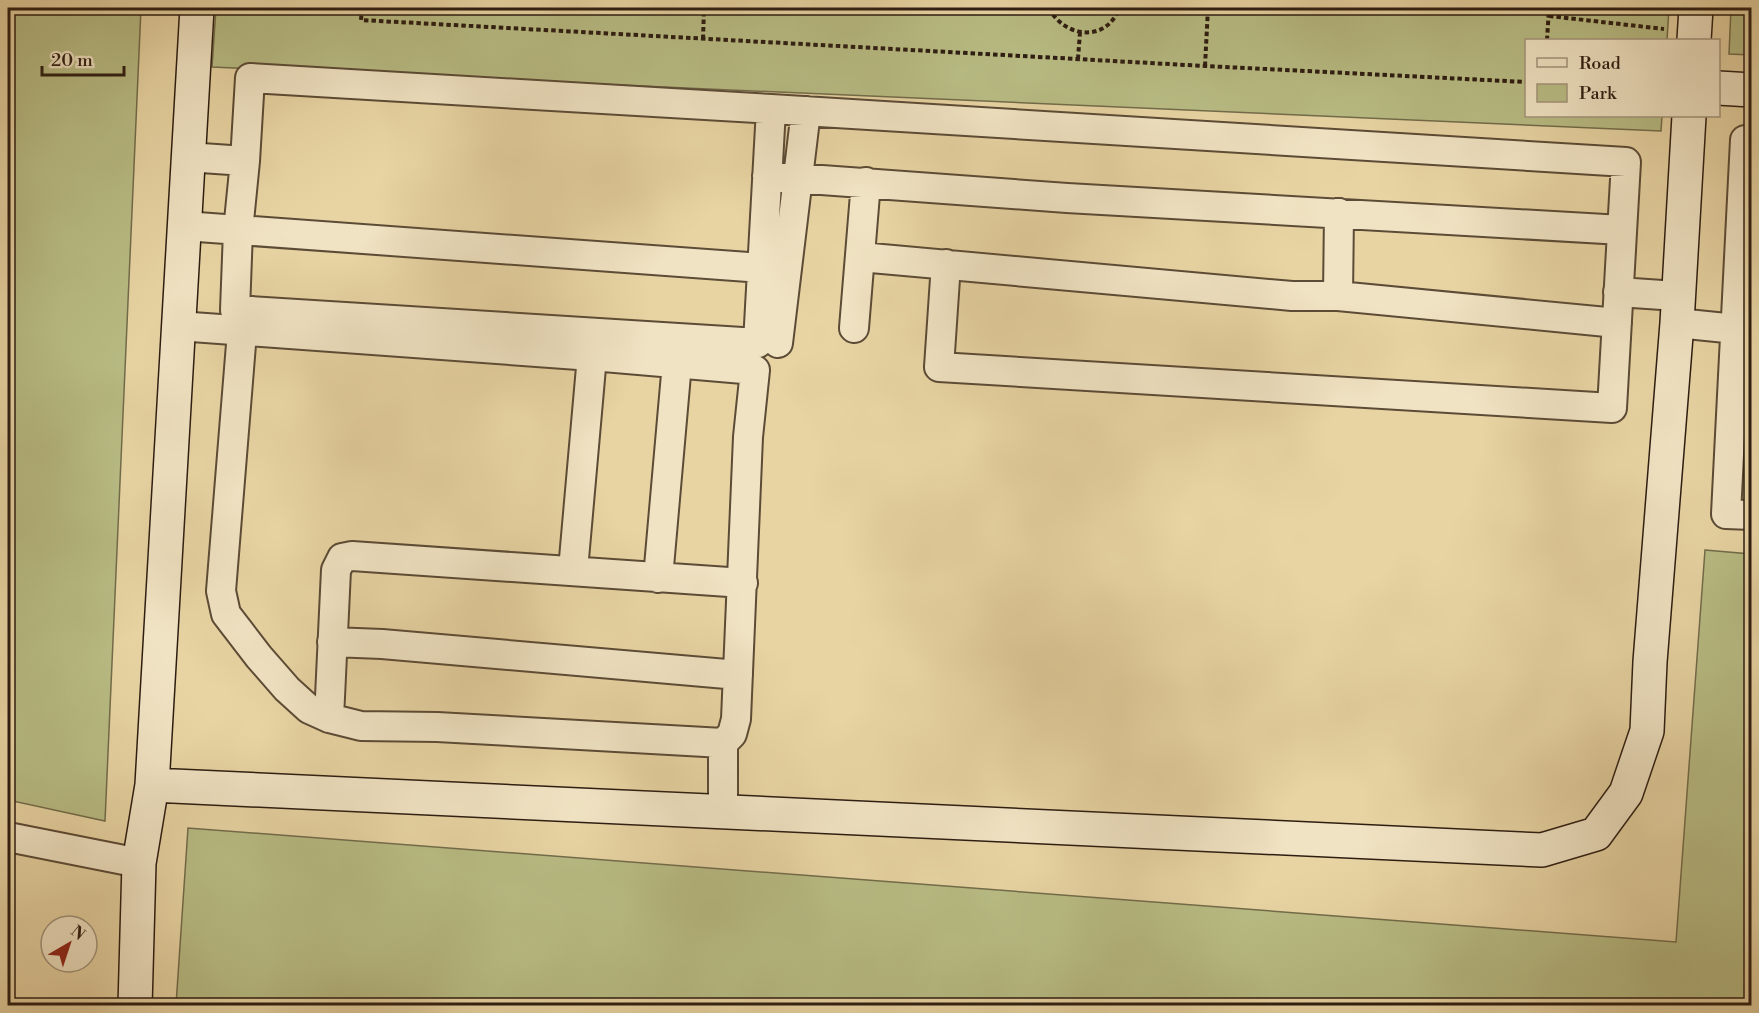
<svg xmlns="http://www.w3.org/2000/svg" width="1759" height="1013" font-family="'Libre Bodoni',serif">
<rect width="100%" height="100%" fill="#e8d4a3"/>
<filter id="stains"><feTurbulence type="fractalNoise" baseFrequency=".00333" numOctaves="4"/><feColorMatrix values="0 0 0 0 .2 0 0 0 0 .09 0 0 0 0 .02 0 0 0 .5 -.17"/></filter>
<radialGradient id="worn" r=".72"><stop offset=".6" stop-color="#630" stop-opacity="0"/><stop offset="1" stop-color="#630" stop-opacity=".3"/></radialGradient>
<!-- green -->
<path fill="#b8bc84" stroke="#726c4b" stroke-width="1.5" d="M 8,8 L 141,8 L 105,821 L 8,800 Z
M 216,8 L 1669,8 L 1667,40 L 1526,40 L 1526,116 L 1662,116 L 1661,131 L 212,67 Z
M 1731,8 L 1751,8 L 1751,55 L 1729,54 Z
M 1705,550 L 1751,554 L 1751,1005 L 176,1005 L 188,828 L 1676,942 Z"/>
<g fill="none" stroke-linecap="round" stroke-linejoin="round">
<defs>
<path id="street" d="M 1752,141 L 1745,140 L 1726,514 L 1752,515
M 187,157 L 245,161 L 238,231 L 235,310 L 758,343 L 771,109 L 1626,162 L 1612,408 L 939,367 L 946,264
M 245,161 L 250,78 L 771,109
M 767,176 L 1067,198 L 1622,230
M 184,226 L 762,268
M 860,257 L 1292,296 L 1338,296 L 1617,323
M 1618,292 L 1677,296
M 1338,296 L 1339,213
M 1677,323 L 1736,329
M 178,326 L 592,356 L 755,370 L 748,437 L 736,719 L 732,734 L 723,743 L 723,812
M 854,328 L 866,182
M 242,332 L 221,591 L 226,614 L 259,657 L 287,689 L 309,709 L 329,718 L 361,726 L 437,727 L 723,743
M 778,343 L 806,111
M 573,570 L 592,356
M 658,578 L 677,363
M 332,642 L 382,644 L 738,675
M 329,718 L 336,570 L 342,558 L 352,556 L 743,583
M 8,837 L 139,863"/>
<path id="secondary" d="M 1694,40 L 1696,8
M 1718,88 L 1752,90
M 152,785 L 1542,850 L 1596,834 L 1626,793 L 1647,731 L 1650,662 L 1677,323 L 1689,116
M 135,1006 L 139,863 L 152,785 L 197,8"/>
</defs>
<!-- street casing -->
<use href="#street" stroke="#5c4b36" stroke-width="32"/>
<!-- secondary casing -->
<use href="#secondary" stroke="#2d1d12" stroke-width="36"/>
<!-- path -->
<path stroke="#2d1d12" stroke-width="4" stroke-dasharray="4.5 3" stroke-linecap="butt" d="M 362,8 L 361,20 L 1205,66 L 1526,82
M 1049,8 C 1064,38 1107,43 1119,8
M 1549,16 L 1664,29
M 703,39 L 704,8
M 1547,40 L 1549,8
M 1078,59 L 1080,32
M 1205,66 L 1208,8"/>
<!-- street -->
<use href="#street" stroke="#f0e3c3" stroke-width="28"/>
<!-- secondary -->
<use href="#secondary" stroke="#f0e3c3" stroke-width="33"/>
</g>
<!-- margin -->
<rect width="1759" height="1013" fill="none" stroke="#e8d4a3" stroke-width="30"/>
<rect x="9" y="9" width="1741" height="995" fill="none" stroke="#2d1d12" stroke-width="3"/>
<rect x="15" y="15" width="1729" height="983" fill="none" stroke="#2d1d12" stroke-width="1.5"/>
<!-- legend -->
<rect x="1525" y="39" width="195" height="78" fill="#f0e3c3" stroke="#a2947c" stroke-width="1.5"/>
<rect x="1537" y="58" width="30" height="9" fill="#f0e3c3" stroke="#a2947c" stroke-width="1.5"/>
<text x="1579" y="69" font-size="18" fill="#2d1d12">Road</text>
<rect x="1537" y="84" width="30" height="18" fill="#b8bc84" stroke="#a2947c" stroke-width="1.5"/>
<text x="1579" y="99" font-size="18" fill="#2d1d12">Park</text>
<!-- north arrow -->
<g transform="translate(69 944) rotate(39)"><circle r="28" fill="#f0e3c3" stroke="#a2947c" stroke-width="1.5"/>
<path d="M0-4.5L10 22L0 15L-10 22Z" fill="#8f2418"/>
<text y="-9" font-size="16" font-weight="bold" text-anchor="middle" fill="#2d1d12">N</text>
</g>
<!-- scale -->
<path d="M42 66v9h82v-9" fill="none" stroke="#2d1d12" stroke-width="3"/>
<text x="51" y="66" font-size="18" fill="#2d1d12" stroke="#f0e3c3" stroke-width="4.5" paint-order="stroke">20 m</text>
<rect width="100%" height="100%" filter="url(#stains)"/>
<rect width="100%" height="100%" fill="url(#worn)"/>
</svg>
